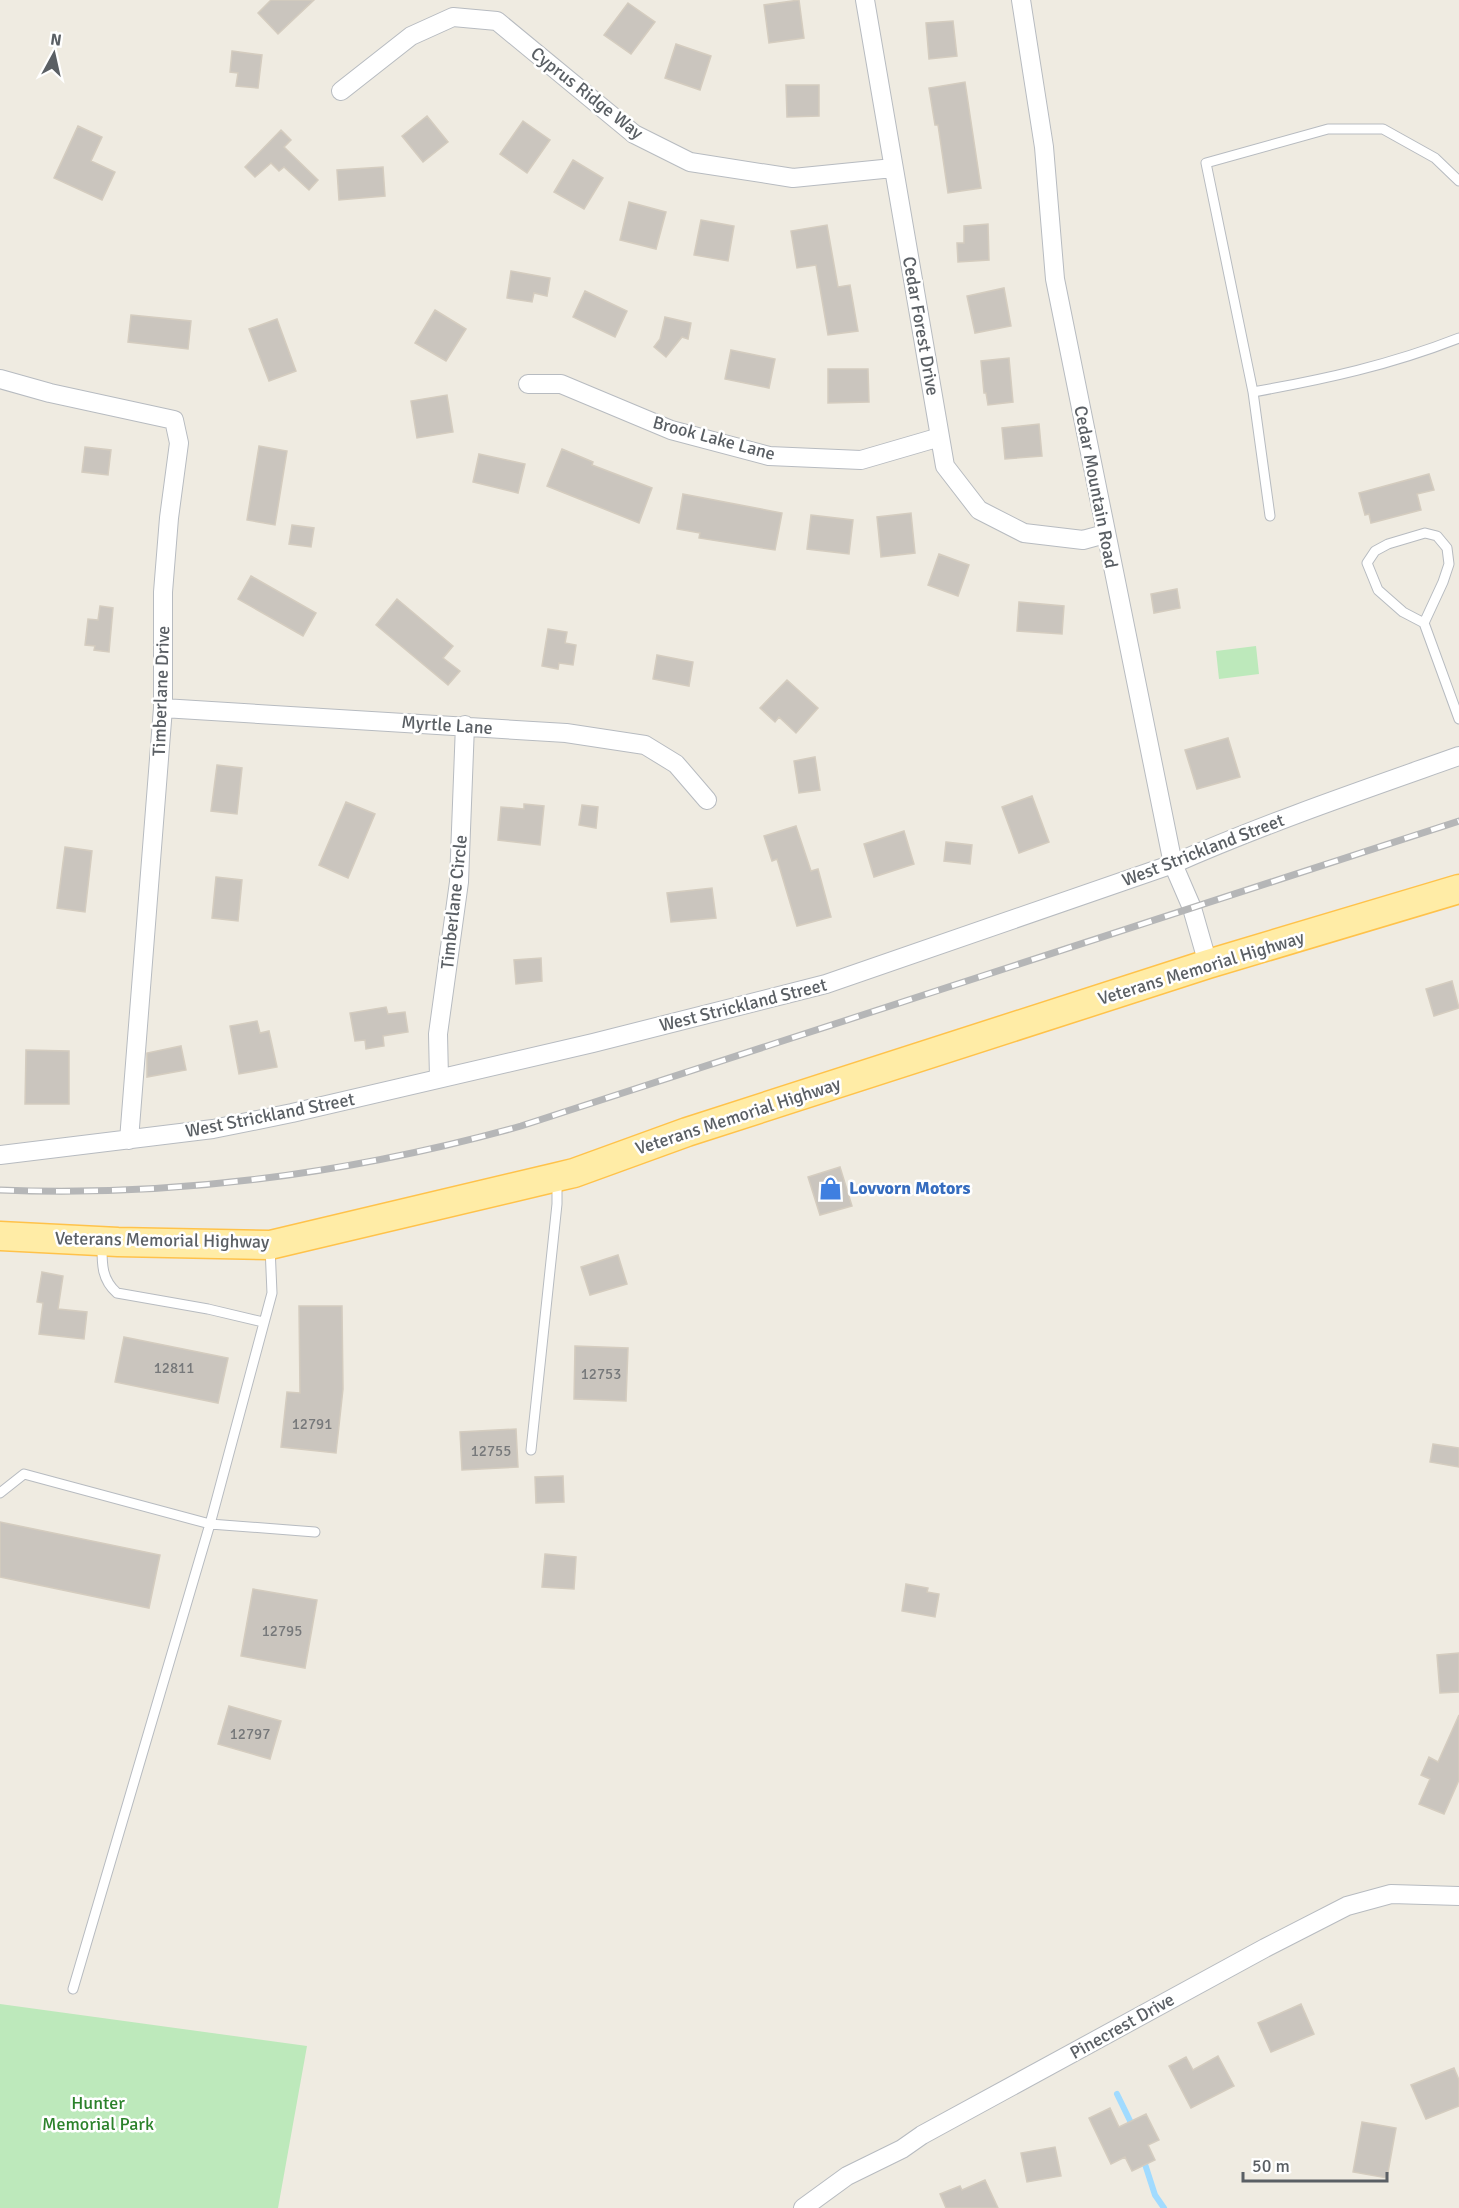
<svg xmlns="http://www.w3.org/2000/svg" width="1459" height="2208" font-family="Signika,sans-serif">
<rect width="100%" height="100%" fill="#efebe1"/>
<!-- green -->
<path fill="#bde9bb" d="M 1256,646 L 1259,674 L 1219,679 L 1216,651 Z
M 0,2004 L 307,2046 L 278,2208 L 0,2208 Z"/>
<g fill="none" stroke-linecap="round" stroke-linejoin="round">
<!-- stream -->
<path stroke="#a1dbff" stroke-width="6" d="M 1117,2094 L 1134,2129
M 1143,2158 L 1155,2195 L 1164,2208"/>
</g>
<!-- building -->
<path fill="#cac5be" stroke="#d4ccbf" stroke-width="1.5" d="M 271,0 L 314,0 L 278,34 L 258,13 Z
M 799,0 L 804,38 L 769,43 L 764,5 Z
M 628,3 L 655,22 L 631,54 L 604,35 Z
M 953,21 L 957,56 L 929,59 L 926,23 Z
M 676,44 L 711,56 L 700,90 L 665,78 Z
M 232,51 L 262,55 L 258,88 L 236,86 L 238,73 L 230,72 Z
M 965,82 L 981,188 L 948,193 L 938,125 L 935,125 L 929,88 Z
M 786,85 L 819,85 L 819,116 L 787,117 Z
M 427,116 L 448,142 L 423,162 L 402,136 Z
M 523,121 L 550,140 L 527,173 L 500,154 Z
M 78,126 L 102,137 L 91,161 L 115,172 L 102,200 L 54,178 Z
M 281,130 L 291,140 L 284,147 L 318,180 L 309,190 L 284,167 L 279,171 L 271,163 L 255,177 L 245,167 Z
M 573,160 L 603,178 L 584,209 L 554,192 Z
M 383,167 L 385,196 L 339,200 L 337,170 Z
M 629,202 L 666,212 L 656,249 L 620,240 Z
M 701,220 L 734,226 L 728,261 L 694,255 Z
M 988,224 L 989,260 L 958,262 L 957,243 L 964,243 L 964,226 Z
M 827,225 L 838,287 L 850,285 L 858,331 L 828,335 L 816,265 L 797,268 L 791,231 Z
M 511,271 L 550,278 L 547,296 L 534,293 L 532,302 L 507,298 Z
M 1004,288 L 1011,326 L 975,333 L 967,296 Z
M 585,291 L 627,311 L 615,337 L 573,317 Z
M 435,310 L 466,329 L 446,361 L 415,343 Z
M 131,315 L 191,321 L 188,349 L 128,342 Z
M 665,317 L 691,323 L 688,339 L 682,337 L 666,357 L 654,347 L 660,339 Z
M 277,319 L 296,371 L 269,381 L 249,329 Z
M 731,350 L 775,359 L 769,388 L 725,379 Z
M 1009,358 L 1013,402 L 988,405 L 986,393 L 984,393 L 981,361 Z
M 828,369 L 868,369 L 869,402 L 828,403 Z
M 447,395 L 453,432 L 417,438 L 411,401 Z
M 1039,424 L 1042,456 L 1005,459 L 1002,428 Z
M 259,446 L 287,451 L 275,525 L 247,520 Z
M 85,447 L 111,450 L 108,475 L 82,472 Z
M 562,449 L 593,462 L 592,465 L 652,488 L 639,523 L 547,486 Z
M 479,454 L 525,464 L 518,493 L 473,482 Z
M 1429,474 L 1434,490 L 1417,494 L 1421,510 L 1371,523 L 1369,514 L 1365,515 L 1359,493 Z
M 683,494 L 782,513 L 775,550 L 699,538 L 700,533 L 677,529 Z
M 911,513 L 915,553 L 881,557 L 877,517 Z
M 811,515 L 853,520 L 849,554 L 807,549 Z
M 292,525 L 314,528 L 311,547 L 289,544 Z
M 939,554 L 969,565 L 958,596 L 928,585 Z
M 251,576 L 316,613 L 303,636 L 238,599 Z
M 1177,589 L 1180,608 L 1154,613 L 1151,594 Z
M 397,599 L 453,646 L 443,658 L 460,671 L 448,685 L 376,625 Z
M 1019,602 L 1064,606 L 1062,634 L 1017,631 Z
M 100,606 L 113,608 L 109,652 L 94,650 L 95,646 L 85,645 L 88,619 L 98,620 Z
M 548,629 L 567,632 L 565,643 L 576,645 L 573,665 L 559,663 L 558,669 L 542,666 Z
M 657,655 L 693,662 L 689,686 L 653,679 Z
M 787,680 L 818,708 L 796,733 L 779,717 L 775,722 L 760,708 Z
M 1228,738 L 1240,777 L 1197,789 L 1185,750 Z
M 815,757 L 820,790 L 799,793 L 794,761 Z
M 217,765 L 242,768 L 237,814 L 211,811 Z
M 1032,796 L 1049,842 L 1019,853 L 1002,807 Z
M 346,802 L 375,814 L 348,878 L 319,865 Z
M 524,804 L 544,806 L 540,845 L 498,840 L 501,807 L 524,809 Z
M 582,805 L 598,807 L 596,828 L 579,825 Z
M 796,826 L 811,871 L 818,869 L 831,917 L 797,926 L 777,859 L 772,861 L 764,836 Z
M 904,831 L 914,864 L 874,877 L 864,844 Z
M 946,842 L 972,845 L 970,864 L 944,861 Z
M 65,847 L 92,851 L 85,912 L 57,908 Z
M 216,877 L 242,880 L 238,921 L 212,918 Z
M 712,888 L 716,918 L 671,922 L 667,893 Z
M 541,958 L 542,981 L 516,984 L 514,960 Z
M 1452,981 L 1459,1008 L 1434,1016 L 1426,989 Z
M 386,1007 L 388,1014 L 405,1012 L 408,1032 L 383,1036 L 384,1046 L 366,1049 L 365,1040 L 355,1041 L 350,1013 Z
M 257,1021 L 260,1033 L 269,1031 L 277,1067 L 239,1074 L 230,1026 Z
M 181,1046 L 186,1070 L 147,1077 L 147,1053 Z
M 26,1050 L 69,1051 L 69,1104 L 25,1104 Z
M 840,1167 L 852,1206 L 820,1215 L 808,1177 Z
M 618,1255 L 627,1284 L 590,1295 L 581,1267 Z
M 42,1272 L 63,1276 L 58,1309 L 87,1312 L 84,1339 L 39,1334 L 43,1303 L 37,1302 Z
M 299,1306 L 342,1306 L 343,1389 L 336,1453 L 281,1447 L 287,1392 L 300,1393 Z
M 124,1337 L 228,1358 L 218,1403 L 115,1382 Z
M 575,1346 L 628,1348 L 626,1401 L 574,1399 Z
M 516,1429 L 518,1467 L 462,1470 L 460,1432 Z
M 1433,1444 L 1459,1448 L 1459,1467 L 1430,1462 Z
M 563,1476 L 564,1502 L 536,1503 L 535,1477 Z
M 0,1522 L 160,1555 L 149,1608 L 0,1577 Z
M 545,1554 L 576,1557 L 574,1589 L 542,1587 Z
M 906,1584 L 928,1588 L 927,1592 L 939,1594 L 935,1617 L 902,1611 Z
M 253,1589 L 317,1600 L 305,1668 L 241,1656 Z
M 1459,1653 L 1459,1692 L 1440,1693 L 1437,1655 Z
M 229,1706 L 281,1721 L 270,1759 L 218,1744 Z
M 1459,1715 L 1459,1780 L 1444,1814 L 1419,1804 L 1430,1779 L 1421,1775 L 1429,1757 L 1438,1762 Z
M 1301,2004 L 1314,2034 L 1271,2052 L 1258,2023 Z
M 1218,2056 L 1234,2086 L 1191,2108 L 1169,2066 L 1186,2057 L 1193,2070 Z
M 1454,2068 L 1459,2080 L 1459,2106 L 1426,2119 L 1411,2085 Z
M 1110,2108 L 1119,2127 L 1146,2114 L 1159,2140 L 1148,2145 L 1155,2160 L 1132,2171 L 1125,2157 L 1111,2164 L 1089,2118 Z
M 1362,2122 L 1396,2128 L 1387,2178 L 1353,2172 Z
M 1055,2147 L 1061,2176 L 1027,2182 L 1021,2153 Z
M 985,2180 L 998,2208 L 946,2208 L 940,2194 L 960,2186 L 962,2190 Z"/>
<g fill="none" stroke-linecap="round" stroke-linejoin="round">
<defs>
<path id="service" d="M 1253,392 C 1326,379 1390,365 1459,338
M 1270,516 L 1253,392 L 1206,163 L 1328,129 L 1383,129 L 1435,158 L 1459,181
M 1424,623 L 1443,582 L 1449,564 L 1447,548 L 1437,536 L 1425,533 L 1388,544 L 1375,551 L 1367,563 L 1378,590 L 1403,612 L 1424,623 L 1459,719
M 102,1243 C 102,1263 101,1279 117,1293 L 208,1309 L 263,1322
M 531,1450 L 557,1204 L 557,1179
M 0,1493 L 24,1474 L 210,1524 L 315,1532
M 73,1989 L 210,1524 L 272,1293 L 270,1247"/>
<path id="minor" d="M 865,0 L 945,466 L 979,510 L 1024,533 L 1083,540 L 1105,534
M 1021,0 L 1044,147 L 1055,279 L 1173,864 L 1192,908 L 1208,964
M 341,91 L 411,36 L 453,17 L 497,21 L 634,134 L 690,162 L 793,178 L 893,168
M 0,379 L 50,393 L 174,420 L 179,443 L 169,518 L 163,592 L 163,708 L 129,1140
M 528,384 L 561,384 L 671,430 L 769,456 L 861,460 L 940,437
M 163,708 L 566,733 L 645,745 L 676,764 L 707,800
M 439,1078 L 438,1034 L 459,882 L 465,725
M 0,1155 L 213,1129 L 292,1113 L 593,1043 L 826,984 L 1173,864 C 1266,823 1363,790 1459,756
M 803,2208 L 847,2176 L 902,2149 L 922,2135 L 1265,1948 L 1347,1906 L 1391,1894 L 1459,1896"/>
<path id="primary" d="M 0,1236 L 118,1242 L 270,1245 L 557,1177 L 574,1173 L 687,1132 L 1208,964 L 1459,889"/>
</defs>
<!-- service casing -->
<use href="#service" stroke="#b7bbc0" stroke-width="11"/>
<!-- minor casing -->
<use href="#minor" stroke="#b7bbc0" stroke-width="20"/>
<!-- primary casing -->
<use href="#primary" stroke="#ffc24a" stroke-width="31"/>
<!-- service -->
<use href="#service" stroke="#fff" stroke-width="9"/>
<!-- minor -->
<use href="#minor" stroke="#fff" stroke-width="18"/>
<!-- primary -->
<use href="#primary" stroke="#ffeca6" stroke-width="28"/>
<defs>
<path id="rail" d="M 0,1190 C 176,1197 352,1173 521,1126 L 1459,821"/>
</defs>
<!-- rail casing -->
<use href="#rail" stroke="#b5b6b7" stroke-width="7"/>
<!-- rail -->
<use href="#rail" stroke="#fff" stroke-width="4.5" stroke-dasharray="14" stroke-linecap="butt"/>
</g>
<!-- icons -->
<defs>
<symbol id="shop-bare" viewBox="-9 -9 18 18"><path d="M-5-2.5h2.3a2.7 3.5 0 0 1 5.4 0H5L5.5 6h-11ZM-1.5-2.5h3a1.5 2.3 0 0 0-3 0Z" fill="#3f7fe0" stroke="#fff" stroke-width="2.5" paint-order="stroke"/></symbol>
</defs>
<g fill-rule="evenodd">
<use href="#shop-bare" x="814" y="1172" width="33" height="33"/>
</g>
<g text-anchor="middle" stroke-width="5" stroke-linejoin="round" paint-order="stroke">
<!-- number labels -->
<g font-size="15" fill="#76787a">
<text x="174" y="1373">12811</text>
<text x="601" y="1379">12753</text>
<text x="312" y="1429">12791</text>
<text x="491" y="1456">12755</text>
<text x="282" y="1636">12795</text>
<text x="250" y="1739">12797</text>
</g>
<!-- street labels -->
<g font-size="18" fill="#5a5f64" stroke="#fff">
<text transform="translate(587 93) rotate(38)" y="6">Cyprus Ridge Way</text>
<text transform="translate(921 326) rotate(80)" y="6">Cedar Forest Drive</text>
<text transform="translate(714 438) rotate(15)" y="6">Brook Lake Lane</text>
<text transform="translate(1096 487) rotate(79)" y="6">Cedar Mountain Road</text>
<text transform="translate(161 691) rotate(-88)" y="6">Timberlane Drive</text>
<text transform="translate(447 725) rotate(4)" y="6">Myrtle Lane</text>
<text transform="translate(1203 850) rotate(-21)" y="6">West Strickland Street</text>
<text transform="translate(454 902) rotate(-84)" y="6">Timberlane Circle</text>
<text transform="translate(1201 968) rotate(-17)" y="6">Veterans Memorial Highway</text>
<text transform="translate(743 1005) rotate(-14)" y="6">West Strickland Street</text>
<text transform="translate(270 1115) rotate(-11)" y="6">West Strickland Street</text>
<text transform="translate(738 1116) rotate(-18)" y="6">Veterans Memorial Highway</text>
<text transform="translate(162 1240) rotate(1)" y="6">Veterans Memorial Highway</text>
<text transform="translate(1122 2026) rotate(-29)" y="6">Pinecrest Drive</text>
</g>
<!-- shop labels -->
<g font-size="18" font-weight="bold" fill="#366cbe" stroke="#fff" text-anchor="start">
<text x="849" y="1194">Lovvorn Motors</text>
</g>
<!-- park labels -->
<g font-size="18" fill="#2b822b" stroke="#fff">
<text x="98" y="2109">Hunter<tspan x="98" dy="21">Memorial Park</tspan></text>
</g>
</g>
<!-- north arrow -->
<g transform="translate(54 54) rotate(8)" stroke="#ffffff" stroke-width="4.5" paint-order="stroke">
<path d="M0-4.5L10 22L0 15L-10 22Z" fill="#5a5f64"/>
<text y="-9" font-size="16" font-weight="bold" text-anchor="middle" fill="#5a5f64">N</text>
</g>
<!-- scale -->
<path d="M1243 2172v9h144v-9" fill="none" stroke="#5a5f64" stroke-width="3"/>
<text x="1252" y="2172" font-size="18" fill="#5a5f64" stroke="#ffffff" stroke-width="4.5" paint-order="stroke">50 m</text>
</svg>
